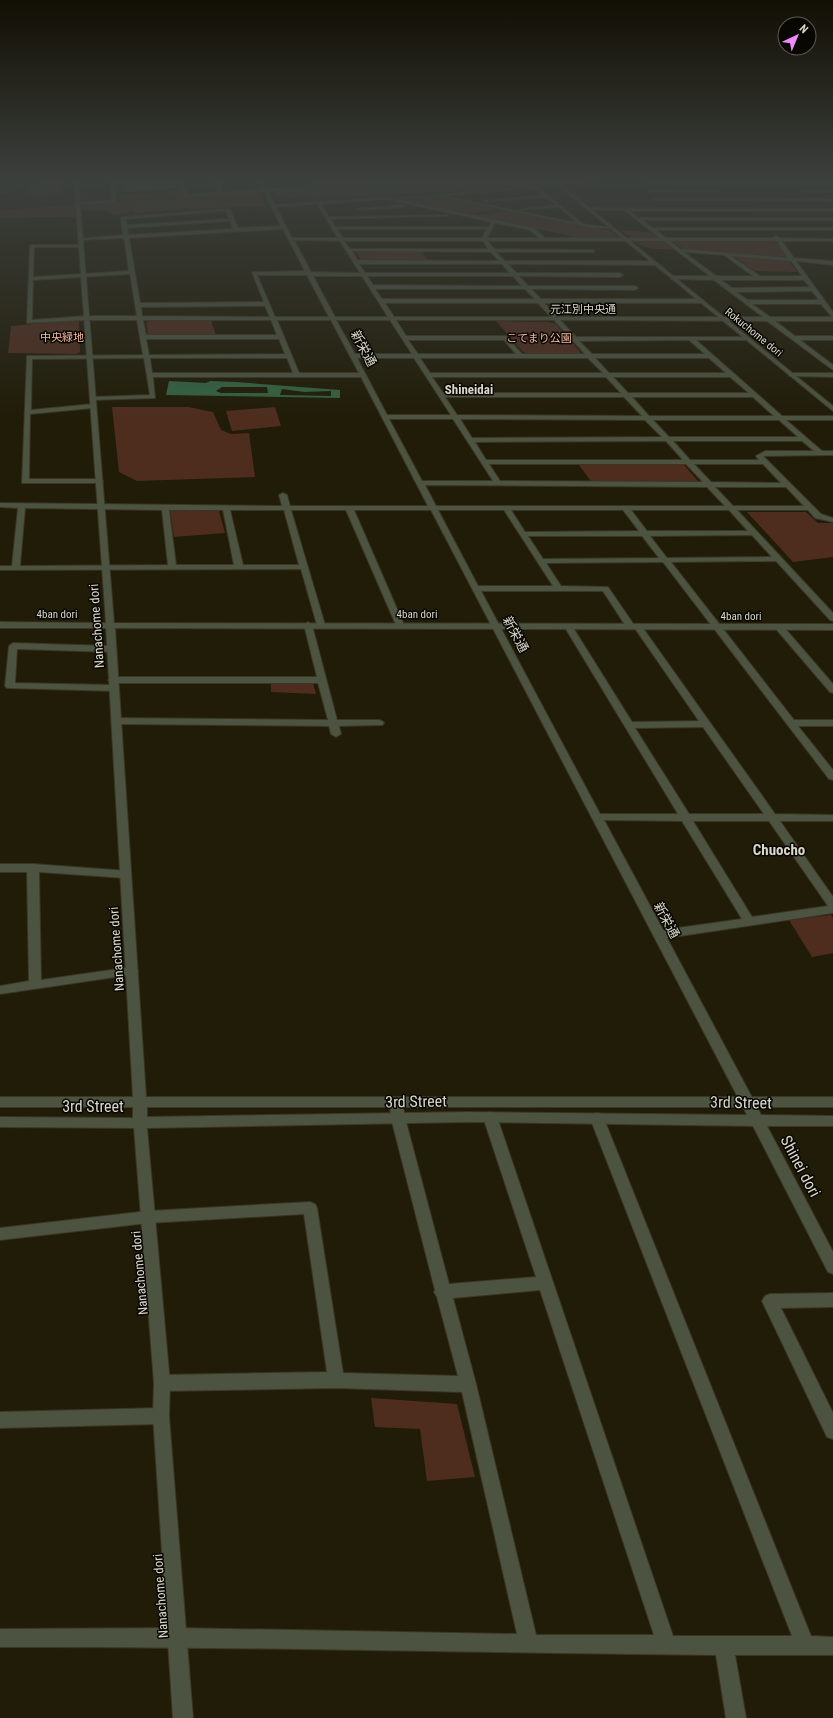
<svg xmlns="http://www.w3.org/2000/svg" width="833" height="1718" font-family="'Roboto Condensed','Noto Sans JP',sans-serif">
<rect width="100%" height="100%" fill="#201c08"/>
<!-- green -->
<path fill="#4e2d1f" d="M 42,179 L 64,179 L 61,195 L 34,197 L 23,195 L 30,186 L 40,186 Z
M 313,179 L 352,179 L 364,183 L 314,186 L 311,185 Z
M 437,179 L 544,179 L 552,185 L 313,200 L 310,197 L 279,199 L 274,191 Z
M 558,179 L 604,179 L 603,181 L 564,184 Z
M 181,191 L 183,196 L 119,201 L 117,195 Z
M 259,191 L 265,206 L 171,210 L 135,214 L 133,211 L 116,215 L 106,211 L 83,210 L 83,204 Z
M 429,195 L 498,209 L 465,214 L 389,197 Z
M 75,205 L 75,217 L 0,218 L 0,210 Z
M 510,211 L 609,230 L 618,237 L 572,238 L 571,236 L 476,216 Z
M 620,230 L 654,233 L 659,238 C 646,242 630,239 620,230 Z
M 660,241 L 664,242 L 673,249 C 663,250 644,249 636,243 Z
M 676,242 L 772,242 L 778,243 L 787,257 L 684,249 L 674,243 Z
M 357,252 L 422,252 L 429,261 L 363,260 L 361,260 Z
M 738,256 L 788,260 L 797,272 L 755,271 L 735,257 Z
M 77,320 L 79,321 L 80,352 L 76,354 L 8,353 L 11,326 Z
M 150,321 L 211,321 L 216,335 L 152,335 L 148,334 L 146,322 Z
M 496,321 L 548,322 L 556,324 L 581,353 L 529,354 L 523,352 Z
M 112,407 L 188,407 L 213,412 L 221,430 L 231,434 L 249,433 L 255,477 L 137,481 L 119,472 Z
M 275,407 L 281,426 L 232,431 L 226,411 Z
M 578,464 L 679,464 L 684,465 L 698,481 L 692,483 L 591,481 Z
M 173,510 L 219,511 L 225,533 L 174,537 L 170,511 Z
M 747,512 L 806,512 L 818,523 L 833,523 L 833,557 L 793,562 Z
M 313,683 L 316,694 L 271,692 L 271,684 Z
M 831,915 L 833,918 L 833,953 L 812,957 L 789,920 Z
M 371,1398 L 457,1404 L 475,1477 L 427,1481 L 420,1429 L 375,1427 Z"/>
<!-- water -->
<path fill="#356242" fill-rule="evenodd" d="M 120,179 L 173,179 L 175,188 L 125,192 Z
M 169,381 L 206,383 L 210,381 L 236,382 L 340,390 L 340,398 L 166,395 ZM 222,387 L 267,387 L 268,393 L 221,393 L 216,391 ZM 282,389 L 304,392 L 331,391 L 331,396 L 280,395 Z"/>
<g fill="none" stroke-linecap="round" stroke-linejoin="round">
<!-- stream -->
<path stroke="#356242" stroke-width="1.5" d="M 0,194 L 20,186 L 25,179"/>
<defs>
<path id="minor" d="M 110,179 L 114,179 L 116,202 L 76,205 L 78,203 L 112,200 Z
M 179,179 L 183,179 L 188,195 L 218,192 L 213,179 L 217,179 L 222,192 L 262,189 L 257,179 L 261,179 L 266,189 L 428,179 L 426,180 L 268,191 L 275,205 L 385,197 L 534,228 L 545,238 L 660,238 L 624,210 L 587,210 L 589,208 L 833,209 L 833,211 L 630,211 L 639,218 L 833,218 L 833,220 L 643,220 L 652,228 L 833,228 L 833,230 L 656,230 L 666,238 L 775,238 L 774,237 L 776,236 L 779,238 L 833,239 L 833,241 L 782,241 L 794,258 L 833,261 L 833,265 L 796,261 L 833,312 L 833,321 L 775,321 L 795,336 L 833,336 L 833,340 L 800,340 L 833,365 L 833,370 L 767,321 L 560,320 L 576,337 L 748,337 L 748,339 L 746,340 L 696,340 L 782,416 L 833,416 L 833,420 L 786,420 L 822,451 L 833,451 L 833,455 L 763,456 L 821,514 L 833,518 L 833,522 L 815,518 L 808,510 L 737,510 L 833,613 L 833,621 L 830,620 L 776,561 L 671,562 L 794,720 L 833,720 L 833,726 L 798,726 L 833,770 L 833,780 L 829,779 L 663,562 L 546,563 L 561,586 L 608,587 L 634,625 L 640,624 L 775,814 L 833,815 L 833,821 L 780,821 L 833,897 L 833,913 L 667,938 L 755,1103 L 753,1107 L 748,1108 L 743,1107 L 431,510 L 354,510 L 404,625 L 400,628 L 396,625 L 346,510 L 291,510 L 325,625 L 321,628 L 317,625 L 301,569 L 0,570 L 0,566 L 12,566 L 18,508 L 0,507 L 0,503 L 282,506 L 279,495 L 283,493 L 287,495 L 290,506 L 428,506 L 361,377 L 153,377 L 155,398 L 91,400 L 91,398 L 93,397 L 150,395 L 144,358 L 32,359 L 31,410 L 93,404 L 96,406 L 93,408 L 30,414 L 29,479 L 99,479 L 103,481 L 99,483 L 22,483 L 27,356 L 143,355 L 137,320 L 86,320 L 27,323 L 30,245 L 81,245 L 83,246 L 81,247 L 34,247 L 33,277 L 129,271 L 124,238 L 80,240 L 78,239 L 123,235 L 121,218 L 123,217 L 228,209 L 230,210 L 238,228 L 281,226 L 264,192 L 186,197 L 184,196 ZM 385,199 L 491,222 L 489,227 L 335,227 L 331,219 L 449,216 L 447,215 L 329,217 L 321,204 ZM 317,204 L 338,238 L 292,238 L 276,207 ZM 226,211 L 229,219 L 127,225 L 125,219 ZM 230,221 L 233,229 L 128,235 L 127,228 ZM 495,223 L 530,230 L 539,238 L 487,238 ZM 283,229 L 305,271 L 252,272 L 264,302 L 140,303 L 129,238 ZM 337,229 L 487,229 L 482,238 L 343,238 ZM 294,240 L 340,241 L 360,273 L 311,272 ZM 344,241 L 483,241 L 488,249 L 350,249 ZM 488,241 L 664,241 L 710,276 L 673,276 L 671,279 L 714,280 L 763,317 L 557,317 L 544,303 L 701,303 L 704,301 L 701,299 L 541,299 L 531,289 L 635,290 L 638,288 L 635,286 L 528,286 L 519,276 L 620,277 L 623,275 L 620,273 L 516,273 L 508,264 L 654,265 L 657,263 L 654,261 L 505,261 L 496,252 L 593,252 L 595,251 L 593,250 L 494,249 ZM 670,241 L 777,241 L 788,258 L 680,249 ZM 352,251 L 491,252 L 499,261 L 357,260 ZM 684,252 L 724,255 L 753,276 L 716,276 ZM 731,256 L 791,261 L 802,276 L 760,276 ZM 359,264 L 502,264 L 510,273 L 365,273 ZM 130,274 L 137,316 L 86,316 L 32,320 L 33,280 ZM 257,275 L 307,275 L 329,317 L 275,317 ZM 313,276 L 362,276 L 388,317 L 335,317 ZM 367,276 L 513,276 L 522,286 L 373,285 ZM 721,280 L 804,280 L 810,287 L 732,288 ZM 375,289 L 525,289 L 535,299 L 382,299 ZM 812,291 L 819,300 L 748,300 L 736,292 ZM 385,303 L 538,303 L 551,317 L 394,317 ZM 752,304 L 821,304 L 832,317 L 770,317 ZM 265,306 L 270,317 L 142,316 L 141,307 ZM 143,320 L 271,320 L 277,335 L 146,335 ZM 277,320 L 331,320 L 359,373 L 299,373 ZM 336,320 L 390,320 L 412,354 L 355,354 ZM 396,320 L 554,320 L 585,354 L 522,354 L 506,336 L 406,336 ZM 146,339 L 279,339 L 285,354 L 149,355 ZM 408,340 L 504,340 L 516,354 L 418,354 ZM 689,340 L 705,354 L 592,354 L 579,341 ZM 150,358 L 287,358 L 293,373 L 152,373 ZM 357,358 L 414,358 L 451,415 L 387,415 ZM 420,358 L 588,358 L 603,373 L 430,373 ZM 595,358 L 709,358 L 726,373 L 609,373 ZM 432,377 L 606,377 L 621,393 L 443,393 ZM 613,377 L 730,377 L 749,393 L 628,393 ZM 445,397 L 624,397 L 642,416 L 457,415 ZM 632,397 L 753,397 L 774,416 L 649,416 ZM 389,419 L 453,419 L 493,481 L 422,481 ZM 460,419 L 645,420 L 662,437 L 472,438 ZM 653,420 L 779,420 L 798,437 L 669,437 ZM 666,441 L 683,460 L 486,460 L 475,442 ZM 673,441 L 802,441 L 814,451 L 765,451 L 756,456 L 759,460 L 690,460 ZM 489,464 L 686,464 L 703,482 L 500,481 ZM 694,464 L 763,464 L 781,483 L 711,482 ZM 425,485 L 707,487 L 725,506 L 436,506 ZM 715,487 L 786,487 L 804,506 L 733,506 ZM 25,508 L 162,510 L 168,565 L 20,566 ZM 169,510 L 223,510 L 234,565 L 176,565 ZM 230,510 L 284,510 L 299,565 L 243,565 ZM 438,510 L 504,510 L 553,586 L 478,586 ZM 511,510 L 623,510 L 639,531 L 525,532 ZM 631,510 L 729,510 L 748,531 L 647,531 ZM 752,535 L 772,557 L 667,558 L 650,536 ZM 528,536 L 642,536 L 659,558 L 543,559 ZM 481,591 L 603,591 L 627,628 L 634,627 L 699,721 L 632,722 L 572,626 L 571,624 L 565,624 L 564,626 L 678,814 L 600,814 ZM 703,727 L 764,814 L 689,814 L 635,728 ZM 604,820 L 682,821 L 742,919 L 663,930 ZM 693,821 L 769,821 L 828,906 L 752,917 Z
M 646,182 L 833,183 L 833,185 L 645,184 Z
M 536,186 L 583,224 L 614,228 L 592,228 L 433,195 ZM 535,188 L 543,195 L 483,201 L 485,202 L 546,197 L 556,205 L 520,209 L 522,210 L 559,207 L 578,223 L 444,196 Z
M 650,190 L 717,190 L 719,191 L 648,192 Z
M 802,190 L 833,190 L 833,192 L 804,192 Z
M 652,198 L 833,199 L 833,201 L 654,200 Z
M 403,205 L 405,207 L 359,210 L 357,209 Z
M 791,373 L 833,373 L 833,377 L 789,376 L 789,374 Z
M 308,622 L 312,625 L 337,720 L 379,720 L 382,721 L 384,723 L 382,725 L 339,726 L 341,734 L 336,737 L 331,734 L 329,726 L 116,724 L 111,721 L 116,718 L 328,720 L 318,683 L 113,683 L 108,680 L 113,677 L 317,677 L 304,625 Z
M 779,624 L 782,625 L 833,684 L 833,693 L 830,692 L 776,629 L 775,627 Z
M 13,643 L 111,646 L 115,649 L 111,652 L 17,649 L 15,683 L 114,685 L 119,688 L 114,691 L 7,688 L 5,686 L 9,646 Z
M 0,864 L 33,864 L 129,871 L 131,874 L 129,877 L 125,878 L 39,872 L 41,980 L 132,967 L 136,968 L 138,971 L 136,974 L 0,994 L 0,986 L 29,981 L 27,872 L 0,872 Z
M 397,1098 L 402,1099 L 405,1118 L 449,1284 L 536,1277 L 483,1117 L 485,1113 L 490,1112 L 495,1113 L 497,1117 L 673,1636 L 792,1636 L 590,1118 L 592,1114 L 597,1113 L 602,1114 L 811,1636 L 833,1637 L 833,1655 L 735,1655 L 746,1718 L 726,1718 L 716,1655 C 478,1653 239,1646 0,1647 L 0,1629 L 178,1628 L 517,1634 L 462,1392 L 336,1388 L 162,1391 L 156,1388 L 154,1383 L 156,1378 L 162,1375 L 327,1372 L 304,1214 L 148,1223 L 0,1240 L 0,1228 L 148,1211 L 310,1202 L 315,1204 L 317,1208 L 343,1373 L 458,1376 L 437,1297 L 434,1292 L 435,1290 L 391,1118 L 390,1103 L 392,1099 ZM 540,1290 L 654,1635 L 536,1635 L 476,1384 L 453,1298 Z
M 833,1293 L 833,1307 L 781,1308 L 833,1413 L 833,1439 L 827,1437 L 762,1301 L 765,1296 L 770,1294 Z
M 161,1408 L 167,1410 L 169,1416 L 167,1422 L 161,1424 L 0,1428 L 0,1412 Z"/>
<path id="tertiary" d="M 74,179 L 78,179 L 114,623 L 833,624 L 833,630 L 115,628 L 146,1097 L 833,1097 L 833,1107 L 757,1107 L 761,1115 L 833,1116 L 833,1126 L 767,1126 L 833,1252 L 833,1274 L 828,1272 L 753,1126 L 467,1122 L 147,1128 L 170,1383 L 169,1416 L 193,1718 L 173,1718 L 153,1416 L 154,1383 L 134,1128 L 0,1127 L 0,1117 L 133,1118 L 133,1107 L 0,1107 L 0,1097 L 133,1097 L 106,628 L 0,628 L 0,622 L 106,623 ZM 147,1107 L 743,1107 L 747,1115 L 467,1112 L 147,1117 Z
M 550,179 L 554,179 L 833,406 L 833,411 Z"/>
</defs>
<!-- minor casing -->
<use href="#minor" stroke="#3a3623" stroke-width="2"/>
<!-- tertiary casing -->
<use href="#tertiary" stroke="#3a3623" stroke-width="2"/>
<!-- minor -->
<use href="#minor" fill="#4c5340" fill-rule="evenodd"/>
<!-- tertiary -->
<use href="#tertiary" fill="#4c5340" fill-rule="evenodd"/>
</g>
<!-- sky -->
<linearGradient id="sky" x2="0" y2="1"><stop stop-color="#120f04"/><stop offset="0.43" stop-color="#3c403d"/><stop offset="1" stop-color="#3c403d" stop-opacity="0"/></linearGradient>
<rect width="833" height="419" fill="url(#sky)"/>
<g text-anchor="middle" stroke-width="3" stroke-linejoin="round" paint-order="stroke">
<!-- far-street labels -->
<g font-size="11" fill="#dad7cb" stroke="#080702">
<text x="583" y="313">元江別中央通</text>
<text transform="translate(754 332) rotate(39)" y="4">Rokuchome dori</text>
<text x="57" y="618">4ban dori</text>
<text x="417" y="618">4ban dori</text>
<text x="741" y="620">4ban dori</text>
</g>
<!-- far-park labels -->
<g font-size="11" fill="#f8b99f" stroke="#080702">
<text x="62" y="341">中央緑地</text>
<text x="539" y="342">こてまり公園</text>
</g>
<!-- street labels -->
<g font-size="13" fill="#dad7cb" stroke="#080702">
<text transform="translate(364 348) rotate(62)" y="5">新栄通</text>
<text transform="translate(96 626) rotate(-94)" y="5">Nanachome dori</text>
<text transform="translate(516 634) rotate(62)" y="5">新栄通</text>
<text transform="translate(667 920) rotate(62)" y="5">新栄通</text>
<text transform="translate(116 949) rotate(-94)" y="5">Nanachome dori</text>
<text transform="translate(139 1273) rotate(-95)" y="5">Nanachome dori</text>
<text transform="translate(160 1596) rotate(-94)" y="5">Nanachome dori</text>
</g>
<!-- far-quarter labels -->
<g font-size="13" font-weight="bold" fill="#dad7cb" stroke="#080702">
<text x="469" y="394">Shineidai</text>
</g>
<!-- quarter labels -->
<g font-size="15" font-weight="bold" fill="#dad7cb" stroke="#080702">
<text x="779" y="855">Chuocho</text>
</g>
<!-- near-street labels -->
<g font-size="16" fill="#dad7cb" stroke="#080702">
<text transform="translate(416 1101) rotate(-1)" y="6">3rd Street</text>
<text transform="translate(741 1102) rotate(1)" y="6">3rd Street</text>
<text x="93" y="1112">3rd Street</text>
<text transform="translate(801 1166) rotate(62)" y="6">Shinei dori</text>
</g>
</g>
<!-- north arrow -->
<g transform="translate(797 36) rotate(44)"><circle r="19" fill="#080702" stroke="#5c5a52"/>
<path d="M0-3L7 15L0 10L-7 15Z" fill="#ec8cfa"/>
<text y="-6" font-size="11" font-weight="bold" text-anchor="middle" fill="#dad7cb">N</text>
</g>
</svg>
